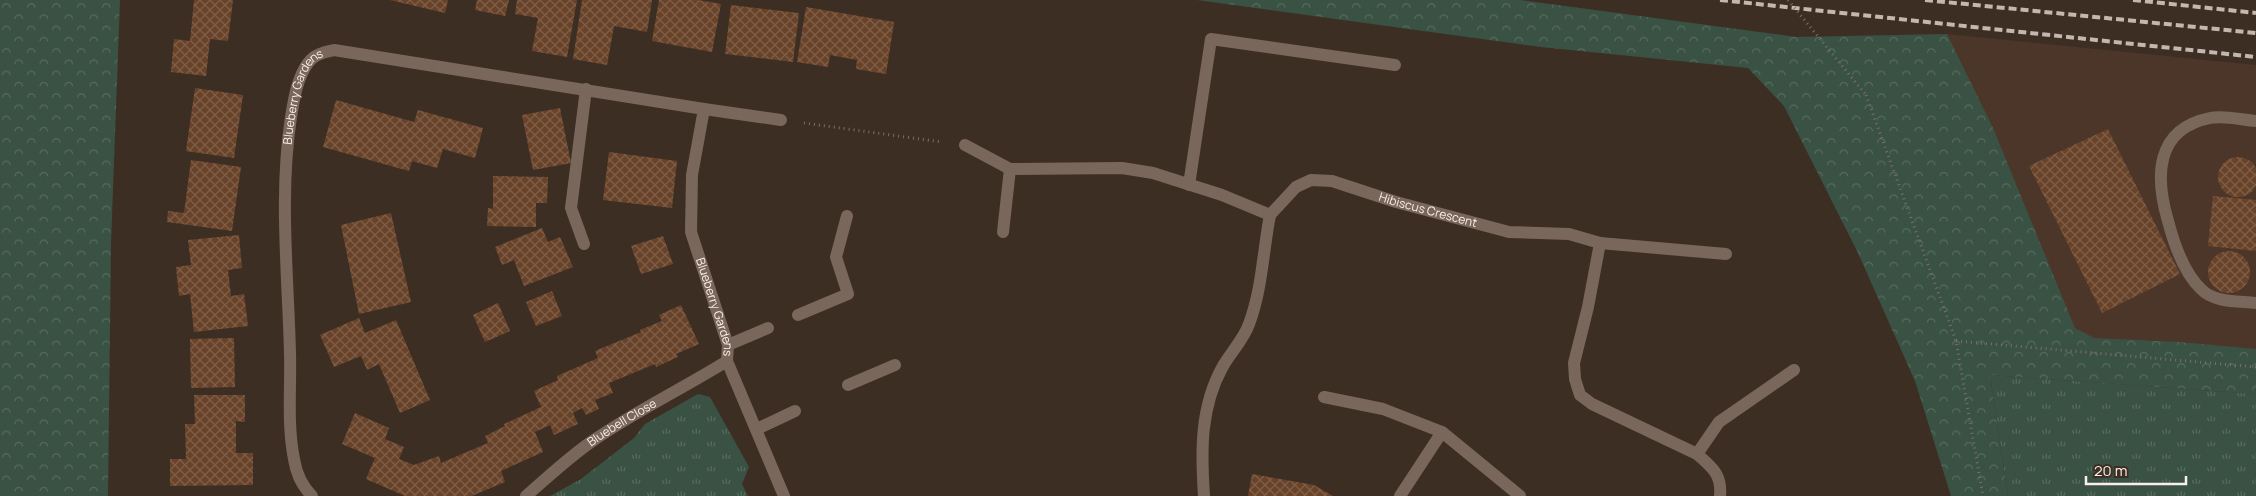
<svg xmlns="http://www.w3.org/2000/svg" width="2256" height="496" font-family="Manrope,sans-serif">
<defs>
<pattern id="grass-tufts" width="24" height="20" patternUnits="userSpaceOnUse" patternTransform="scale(1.25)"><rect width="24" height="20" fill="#395243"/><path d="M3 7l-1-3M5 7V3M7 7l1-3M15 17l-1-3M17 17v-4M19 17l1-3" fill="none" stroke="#576b5e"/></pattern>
<pattern id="forest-crowns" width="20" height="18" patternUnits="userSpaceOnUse" patternTransform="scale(1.25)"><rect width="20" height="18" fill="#395243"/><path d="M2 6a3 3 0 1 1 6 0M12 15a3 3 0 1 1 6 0" fill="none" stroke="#576b5e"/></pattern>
<pattern id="building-cross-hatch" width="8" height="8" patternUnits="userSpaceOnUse" patternTransform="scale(1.25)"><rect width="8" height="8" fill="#694329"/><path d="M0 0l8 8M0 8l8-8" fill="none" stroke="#7f5e48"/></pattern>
</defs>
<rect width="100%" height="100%" fill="#3d2e24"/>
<!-- built -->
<path fill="#4b3629" d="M 1947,34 L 2256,65 L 2256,394 L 1990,375 Z"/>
<!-- grass -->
<path fill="url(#grass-tufts)" d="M 1990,375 L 2256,394 L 2256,496 L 2008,496 Z
M 698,394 L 710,397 L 749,467 L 742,484 L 748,496 L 550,496 L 581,479 L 634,438 L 645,424 Z"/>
<!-- forest -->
<path fill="url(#forest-crowns)" d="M 0,0 L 120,0 L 111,243 L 108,496 L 0,496 Z
M 1197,0 L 1521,0 L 1796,37 L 1947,34 L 1993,128 L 2075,328 L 2094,338 L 2180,342 L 2256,349 L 2256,394 L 1990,375 L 2008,496 L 1951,496 L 1915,381 L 1858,253 L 1784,106 L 1748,68 L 1541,47 Z"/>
<!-- building -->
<path fill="url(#building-cross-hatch)" d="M 194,0 L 233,0 L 228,41 L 210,39 L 206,76 L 171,72 L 174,39 L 190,41 Z
M 390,0 L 448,0 L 445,13 Z
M 477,0 L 509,0 L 505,16 L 475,10 Z
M 517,0 L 577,0 L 567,57 L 532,51 L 538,18 L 515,14 Z
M 582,0 L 652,0 L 647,32 L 614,26 L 607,65 L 573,59 Z
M 659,0 L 698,0 L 721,4 L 712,52 L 652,41 Z
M 731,5 L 799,13 L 793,62 L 725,54 Z
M 806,7 L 894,22 L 886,74 L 856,69 L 857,60 L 830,55 L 828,67 L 797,62 Z
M 195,88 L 243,95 L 234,158 L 186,151 Z
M 336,100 L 414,122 L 418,110 L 483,128 L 475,158 L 443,149 L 437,168 L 412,161 L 409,171 L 323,147 Z
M 560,108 L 571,163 L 533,170 L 522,115 Z
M 2108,129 L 2180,274 L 2102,313 L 2029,166 Z
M 609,152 L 677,161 L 672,208 L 603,200 Z
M2218 177a20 20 0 1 1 40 0a20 20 0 1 1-40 0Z
M 191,160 L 241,167 L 232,231 L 167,222 L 168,211 L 184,213 Z
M 493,176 L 548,177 L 547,203 L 536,203 L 536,227 L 487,226 L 488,208 L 493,209 Z
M 2213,196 L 2256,200 L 2256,251 L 2208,246 Z
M 391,213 L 411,302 L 359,314 L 341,225 Z
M 542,228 L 548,242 L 560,237 L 573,267 L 524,286 L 514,260 L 502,265 L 495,247 Z
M 239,235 L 242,268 L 228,270 L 231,296 L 244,294 L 248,326 L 194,332 L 190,294 L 179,296 L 176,267 L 191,265 L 188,240 Z
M 663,236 L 673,264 L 641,274 L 631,246 Z
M2208 272a21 21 0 1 1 42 0a21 21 0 1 1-42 0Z
M 552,291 L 562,316 L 536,326 L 526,302 Z
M 498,303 L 510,331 L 485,342 L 473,315 Z
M 681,305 L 699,344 L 676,354 L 678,357 L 656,367 L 655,364 L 609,383 L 613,393 L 595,400 L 599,409 L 586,415 L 582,408 L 573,413 L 578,424 L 554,435 L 550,425 L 535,432 L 543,452 L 501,471 L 505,482 L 481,492 L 472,496 L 405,496 L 366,479 L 375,458 L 342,444 L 355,413 L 389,428 L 385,439 L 404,447 L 399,459 L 414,465 L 439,456 L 441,463 L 488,443 L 485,436 L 505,426 L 504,424 L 541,407 L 534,391 L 558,380 L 557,376 L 598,358 L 595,351 L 641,332 L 640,330 L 662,321 L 659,315 Z
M 359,318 L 365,333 L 396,320 L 430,400 L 400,413 L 379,364 L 367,370 L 361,356 L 334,367 L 320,335 Z
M 234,338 L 235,387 L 191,388 L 190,339 Z
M 194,395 L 245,395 L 245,422 L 236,421 L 236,453 L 253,453 L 253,485 L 170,486 L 170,459 L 186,459 L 185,424 L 195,424 Z
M 1252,474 L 1314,485 L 1333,496 L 1248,496 Z"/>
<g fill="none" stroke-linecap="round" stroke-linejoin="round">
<!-- path -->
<path stroke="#7d6f67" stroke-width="3" stroke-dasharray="1 4" stroke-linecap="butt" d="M 1866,95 L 1956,341 L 1983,496
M 804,123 L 942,142
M 1956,341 L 2256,367"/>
<!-- lane -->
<path stroke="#79675b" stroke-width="12" d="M 2256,121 C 2242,120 2224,115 2210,118 C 2155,129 2155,177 2168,221 C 2174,244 2184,273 2201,289 C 2214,303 2239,301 2256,303
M 1189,185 L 1211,39 L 1395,65
M 584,244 L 571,208 L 586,89
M 798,315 L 848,294 L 836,257 L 847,216
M 728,345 L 768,328
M 848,385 L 895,365
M 1324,397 L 1383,409 L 1442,432 L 1400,496
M 757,429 L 795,411
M 1442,432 L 1520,496
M 1697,454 L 1719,422 L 1794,370"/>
<!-- street -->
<g stroke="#79675b" stroke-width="12">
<path d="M 704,109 L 781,120"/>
<path id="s1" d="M 965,145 L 1010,169 L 1122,168 L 1153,173 L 1222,195 L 1270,215 L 1296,187 L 1311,180 L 1332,181 L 1396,202 L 1509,232 L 1569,234 L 1600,243 L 1588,307 L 1574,363 L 1575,379 L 1580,395 L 1592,404 L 1697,454 C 1713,468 1722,475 1720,496"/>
<path d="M 1003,232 L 1010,169"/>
<path d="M 1600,243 L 1726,254"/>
<path id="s2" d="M 312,496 C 302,486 296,472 294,459 C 287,424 291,388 290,353 C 288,274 279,195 291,117 C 294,99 297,78 308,63 C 314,54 325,52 334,50 L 704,109 L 692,175 L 691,232 L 728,345 L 727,361 L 784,496"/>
<path id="s3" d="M 526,496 C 547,478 568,458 591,442 C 634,412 682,389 727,361"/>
<path d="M 1204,496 C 1201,451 1200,407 1223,366 C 1231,352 1244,339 1249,324 C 1262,290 1263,251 1270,215"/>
</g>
<!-- rail -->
<path stroke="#c3b7b0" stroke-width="4" stroke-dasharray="8 4" stroke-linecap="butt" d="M 1720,0 L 2256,57
M 1925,0 L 2256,33
M 2133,0 L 2256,13"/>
<!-- path-bridge -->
<path stroke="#7d6f67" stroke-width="3" stroke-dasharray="1 4" stroke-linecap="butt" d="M 1788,0 L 1866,95"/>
</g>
<g text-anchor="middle" stroke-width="4" stroke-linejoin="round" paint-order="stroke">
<!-- street labels -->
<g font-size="12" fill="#faefe9" stroke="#3d2e24">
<text dy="4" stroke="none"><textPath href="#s2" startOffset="408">Blueberry Gardens</textPath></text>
<text dy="4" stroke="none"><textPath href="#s1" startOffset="495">Hibiscus Crescent</textPath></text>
<text dy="4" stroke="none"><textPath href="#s2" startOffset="1049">Blueberry Gardens</textPath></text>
<text dy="4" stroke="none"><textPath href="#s3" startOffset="121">Bluebell Close</textPath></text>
</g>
</g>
<!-- scale -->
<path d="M2086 476v8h100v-8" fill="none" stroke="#faefe9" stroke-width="2.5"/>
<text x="2094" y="476" font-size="15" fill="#faefe9" stroke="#3d2e24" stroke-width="4" paint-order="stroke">20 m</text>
</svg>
